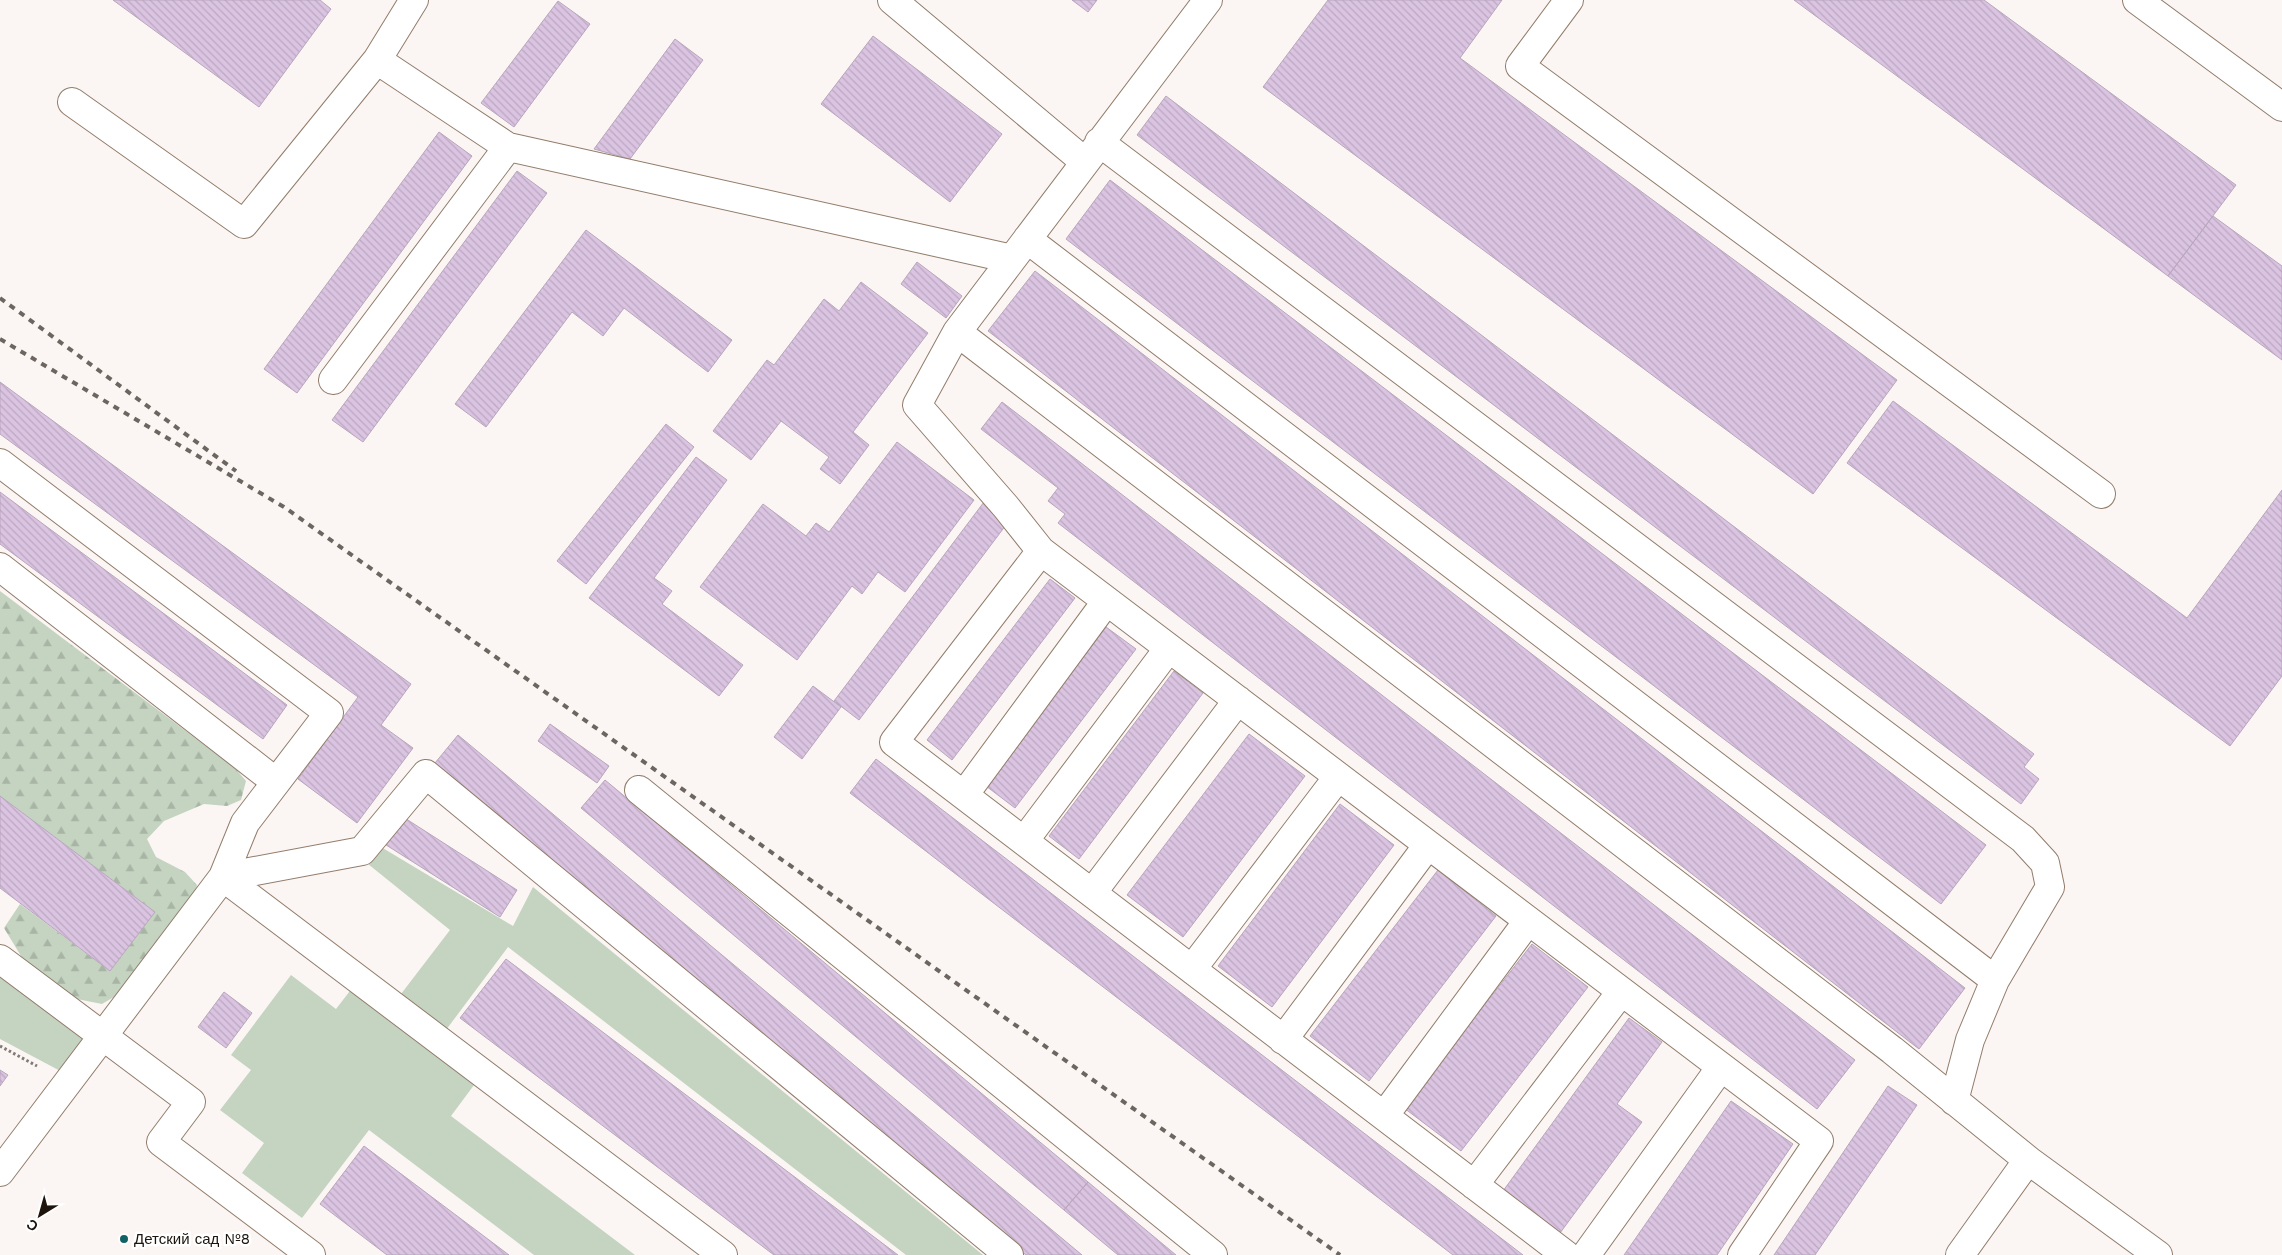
<svg xmlns="http://www.w3.org/2000/svg" width="2282" height="1255" font-family="'Work Sans',sans-serif">
<defs>
<pattern id="forest-firs" width="22" height="20" patternUnits="userSpaceOnUse" patternTransform="scale(1.25)"><rect width="22" height="20" fill="#c4d4c1"/><path d="M5 1l3.5 6h-7zM16 11l3.5 6h-7z" fill="#a8b5a5"/></pattern>
<pattern id="building-back-hatch" width="6" height="6" patternUnits="userSpaceOnUse" patternTransform="scale(1.25)"><rect width="6" height="6" fill="#dbc4e2"/><path d="M-1 5l2 2M0 0l6 6M5-1l2 2" fill="none" stroke="#bba8c1"/></pattern>
</defs>
<rect width="100%" height="100%" fill="#fbf6f3"/>
<!-- grass -->
<path fill="#c4d4c1" d="M 381,847 L 513,926 L 533,887 L 983,1255 L 906,1255 L 508,947 L 446,1030 L 401,994 L 450,930 L 368,864 Z
M 0,965 L 95,1036 L 66,1074 L 0,1039 Z
M 291,975 L 336,1009 L 353,987 L 477,1081 L 451,1116 L 635,1255 L 534,1255 L 369,1130 L 302,1218 L 242,1173 L 264,1143 L 220,1110 L 251,1070 L 231,1055 Z"/>
<!-- forest -->
<path fill="url(#forest-firs)" d="M 0,591 L 235,768 L 246,781 L 241,800 L 227,806 L 204,804 L 164,821 L 147,839 L 156,857 L 185,872 L 197,885 L 194,905 L 131,987 L 102,1004 L 77,999 L 24,961 L 4,928 L 20,904 L 110,971 L 155,912 L 0,796 Z"/>
<!-- building -->
<path fill="url(#building-back-hatch)" stroke="#b7a6bc" d="M 113,0 L 320,0 L 331,9 L 259,107 Z
M 1072,0 L 1097,0 L 1088,12 Z
M 1328,0 L 1502,0 L 1460,58 L 1897,380 L 1813,494 L 1263,87 Z
M 1794,0 L 1984,0 L 2236,185 L 2168,276 Z
M 558,1 L 590,24 L 514,127 L 481,103 Z
M 873,36 L 1002,134 L 950,202 L 821,104 Z
M 675,39 L 703,60 L 630,159 L 594,149 Z
M 1166,96 L 2034,754 L 2024,767 L 2039,779 L 2021,804 L 1137,135 Z
M 439,132 L 472,156 L 297,393 L 264,369 Z
M 517,171 L 547,193 L 363,442 L 332,420 Z
M 1110,180 L 1986,845 L 1941,904 L 1066,239 Z
M 2213,216 L 2282,266 L 2282,360 L 2168,276 Z
M 586,230 L 732,340 L 708,372 L 624,308 L 603,336 L 572,312 L 486,427 L 455,404 Z
M 917,262 L 962,296 L 946,318 L 901,284 Z
M 1035,271 L 1965,988 L 1919,1049 L 988,331 Z
M 861,282 L 928,333 L 853,432 L 869,445 L 840,484 L 820,469 L 829,457 L 781,421 L 751,460 L 713,431 L 767,360 L 774,365 L 824,299 L 839,311 Z
M 0,382 L 411,684 L 381,725 L 413,748 L 357,823 L 298,779 L 358,697 L 0,434 Z
M 1893,401 L 2187,618 L 2282,490 L 2282,676 L 2230,746 L 1847,463 Z
M 1002,402 L 1855,1060 L 1817,1109 L 1058,523 L 1065,514 L 1048,501 L 1058,488 L 981,429 Z
M 666,424 L 694,447 L 586,584 L 557,561 Z
M 897,442 L 974,500 L 905,592 L 878,572 L 862,594 L 852,586 L 797,660 L 700,587 L 763,504 L 806,536 L 816,523 L 829,532 Z
M 696,457 L 727,480 L 654,578 L 672,591 L 662,604 L 743,665 L 719,696 L 589,598 Z
M 0,492 L 287,705 L 263,739 L 0,544 Z
M 984,502 L 1009,521 L 859,720 L 834,701 Z
M 1050,579 L 1075,598 L 952,760 L 927,740 Z
M 1106,627 L 1136,649 L 1015,808 L 986,786 Z
M 1174,671 L 1203,693 L 1079,859 L 1049,836 Z
M 813,686 L 841,707 L 802,759 L 774,737 Z
M 550,724 L 609,766 L 597,783 L 538,741 Z
M 1249,734 L 1305,776 L 1183,937 L 1127,895 Z
M 458,735 L 1082,1255 L 1026,1255 L 435,763 Z
M 876,759 L 1523,1255 L 1453,1255 L 850,793 Z
M 605,780 L 1088,1182 L 1064,1210 L 581,808 Z
M 0,796 L 155,912 L 110,971 L 0,888 Z
M 1340,804 L 1394,845 L 1272,1007 L 1218,966 Z
M 400,815 L 517,890 L 500,917 L 383,843 Z
M 1438,870 L 1496,916 L 1369,1081 L 1310,1036 Z
M 1532,944 L 1588,987 L 1461,1151 L 1404,1108 Z
M 506,959 L 898,1255 L 774,1255 L 460,1018 Z
M 224,992 L 252,1013 L 226,1048 L 198,1027 Z
M 1629,1018 L 1662,1042 L 1617,1104 L 1642,1122 L 1560,1233 L 1503,1191 Z
M 0,1070 L 8,1075 L 0,1086 Z
M 1888,1086 L 1917,1105 L 1815,1255 L 1774,1255 Z
M 1731,1101 L 1793,1144 L 1717,1255 L 1624,1255 Z
M 364,1146 L 509,1255 L 387,1255 L 320,1204 Z
M 1088,1182 L 1176,1255 L 1118,1255 L 1064,1210 Z"/>
<g fill="none" stroke-linecap="round" stroke-linejoin="round">
<defs>
<path id="minor" d="M 892,0 L 1085,162
M 1208,0 L 957,332 L 917,405 L 1006,507 L 1041,551 L 1819,1141 L 1742,1255
M 1569,0 L 1520,66 L 2101,494
M 2137,0 L 2282,107
M 377,60 L 414,0
M 72,102 L 244,224 L 377,60 L 508,147 L 1012,259
M 1099,142 L 2023,839 L 2045,863 L 2050,887 L 1995,980 L 1970,1040 L 1954,1101
M 1027,239 L 1995,980
M 957,332 L 1892,1050 L 2028,1160
M 333,380 L 508,147
M 0,463 L 329,713 L 245,823 L 223,877 L 0,1172
M 1041,551 L 894,742 L 1566,1255
M 0,567 L 276,782
M 639,790 L 1213,1255
M 964,795 L 1106,602
M 1024,841 L 1169,648
M 223,877 L 362,851 L 426,774 L 1009,1255
M 223,877 L 723,1255
M 1092,893 L 1238,700
M 0,959 L 191,1102 L 161,1142 L 311,1255
M 1192,969 L 1338,777
M 1283,1040 L 1428,845
M 1384,1116 L 1528,921
M 1474,1185 L 1621,992
M 1586,1255 L 1721,1067
M 1960,1255 L 2028,1160 L 2158,1255"/>
</defs>
<!-- minor casing -->
<use href="#minor" stroke="#927d6c" stroke-width="30"/>
<!-- path -->
<path stroke="#827c76" stroke-width="3" stroke-dasharray="2.5 2.5" stroke-linecap="butt" d="M 0,1046 L 37,1066"/>
<!-- minor -->
<use href="#minor" stroke="#fff" stroke-width="28"/>
<!-- rail -->
<path stroke="#6c6560" stroke-width="4" stroke-dasharray="6 6" stroke-linecap="butt" d="M 0,298 L 236,471
M 0,339 L 284,507 L 1340,1255"/>
</g>
<!-- markers -->
<circle fill="#126265" stroke="#fff" stroke-width="2" cx="124" cy="1239" r="5"/>
<g text-anchor="middle" stroke-width="5" stroke-linejoin="round" paint-order="stroke">
<!-- poi labels -->
<g font-size="15" fill="#1c140d" stroke="#fff" text-anchor="start">
<text x="134" y="1244">Детский сад №8</text>
</g>
</g>
<!-- north arrow -->
<g transform="translate(40 1215) rotate(217)" stroke="#ffffff" stroke-width="4" paint-order="stroke">
<path d="M0-4L9 19L0 12L-9 19Z" fill="#1c140d"/>
<text y="-8" font-size="14" font-weight="bold" text-anchor="middle" fill="#1c140d">С</text>
</g>
</svg>
